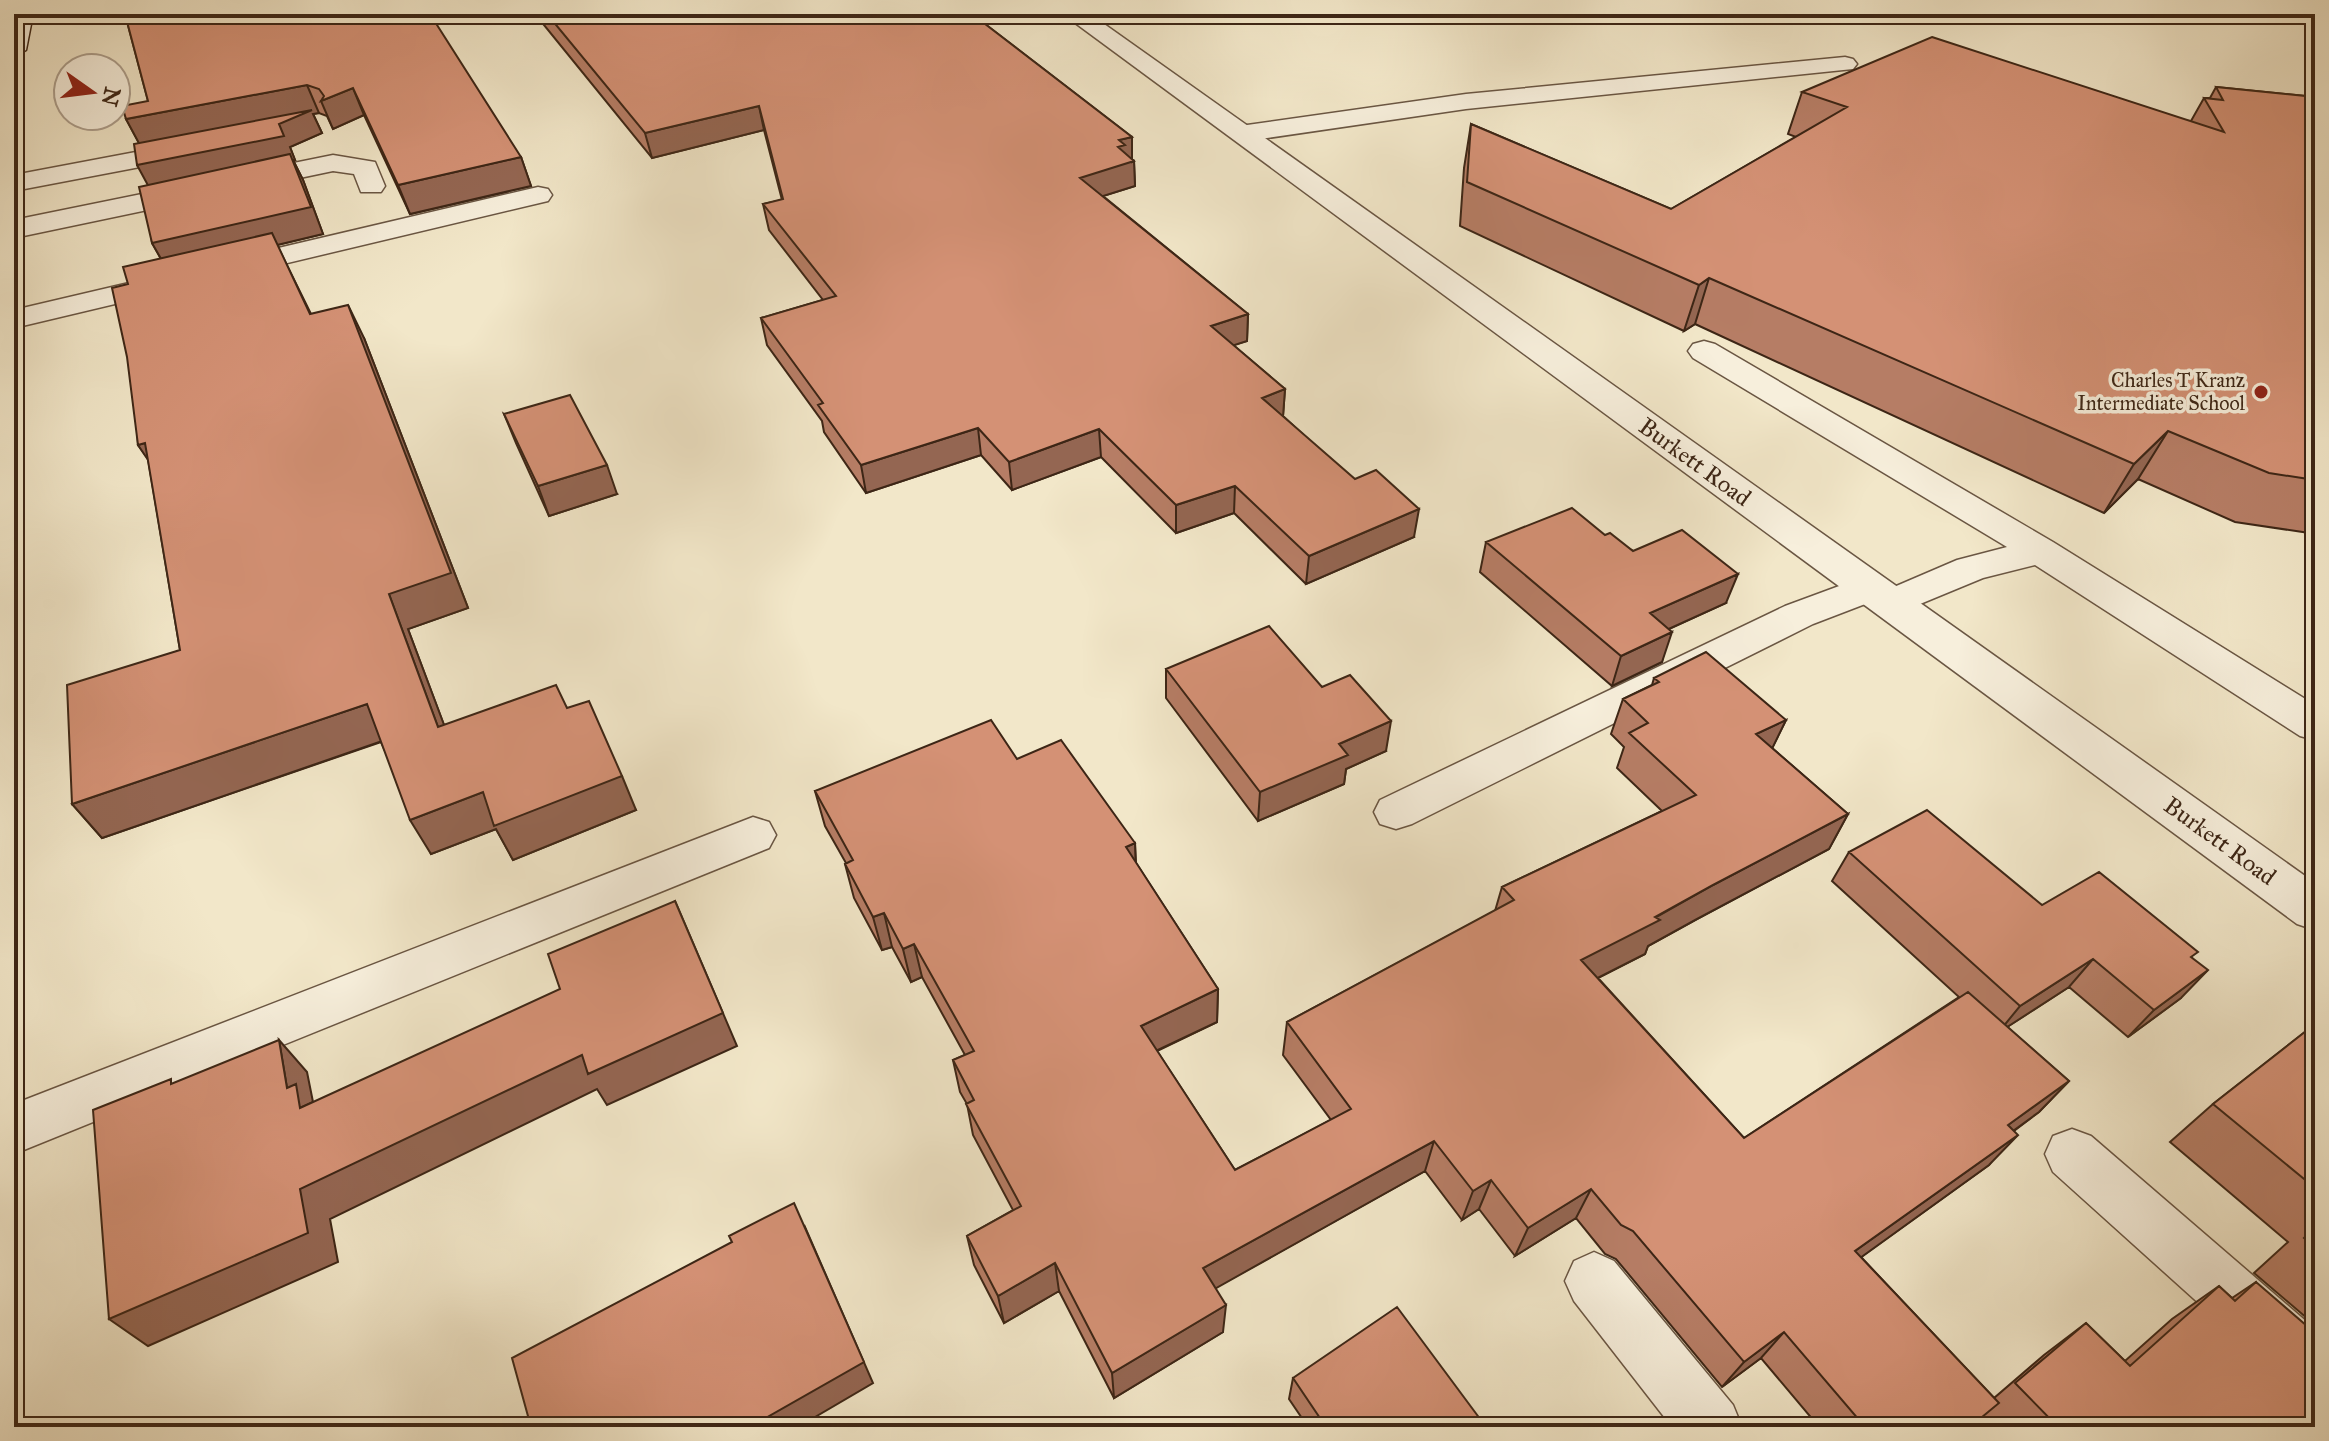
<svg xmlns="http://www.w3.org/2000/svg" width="2329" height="1441" font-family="'IM FELL Great Primer',serif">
<rect width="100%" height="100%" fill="#f2e7c9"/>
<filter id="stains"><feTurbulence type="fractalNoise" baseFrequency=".0025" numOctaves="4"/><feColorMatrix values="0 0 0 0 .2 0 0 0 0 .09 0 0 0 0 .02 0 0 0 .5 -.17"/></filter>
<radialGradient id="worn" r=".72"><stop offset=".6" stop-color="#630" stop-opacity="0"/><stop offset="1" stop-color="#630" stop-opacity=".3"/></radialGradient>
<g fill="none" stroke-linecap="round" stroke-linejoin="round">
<defs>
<path id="lane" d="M 1845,57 L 1853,59 L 1857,64 L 1853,69 L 1466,109 L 1240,142 L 1227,134 L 1240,126 L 1466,94 Z
M 194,141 L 207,149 L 203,155 L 14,191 L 14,175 Z
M 333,155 L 375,162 L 385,186 L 381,192 L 361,192 L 354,174 L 333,171 L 14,238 L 14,220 Z
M 538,187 L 548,189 L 552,195 L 548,201 L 14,328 L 14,310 Z
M 1704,341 L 1715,344 L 2053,542 L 2315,705 L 2315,740 L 2300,736 L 2035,565 L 1983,578 L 1891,616 L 1877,612 L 1873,601 L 1813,624 L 1412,824 L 1396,829 L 1380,824 L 1374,812 L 1380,800 L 1785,606 L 1869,575 L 1883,579 L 1887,590 L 1957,560 L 2007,547 L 1693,358 L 1688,351 L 1693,344 Z
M 753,817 L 769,822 L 776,835 L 769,848 L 14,1154 L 14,1104 Z
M 2072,1129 L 2091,1136 L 2315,1329 L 2315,1398 L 2294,1389 L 2053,1172 L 2045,1154 L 2053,1136 Z
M 1594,1252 L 1614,1261 L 1733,1405 L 1742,1427 L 1672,1427 L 1574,1301 L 1565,1281 L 1574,1261 Z"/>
<path id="street" d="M 1063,14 L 1090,14 L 2315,883 L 2315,930 L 2297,924 Z"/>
<path id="secondary" d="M 14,14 L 33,14 L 26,50 L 14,57 Z"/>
</defs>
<!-- lane casing -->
<use href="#lane" stroke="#6a5643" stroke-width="3"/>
<!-- street casing -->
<use href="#street" stroke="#6a5643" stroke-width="3"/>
<!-- secondary casing -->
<use href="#secondary" stroke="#3d2616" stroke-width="3"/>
<!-- lane -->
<use href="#lane" fill="#f7efdc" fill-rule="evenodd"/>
<!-- street -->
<use href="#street" fill="#f7efdc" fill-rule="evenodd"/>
<!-- secondary -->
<use href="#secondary" fill="#f7efdc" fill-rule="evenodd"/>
</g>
<!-- wall -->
<path fill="#b67d65" stroke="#3d2616" stroke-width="2" d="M 125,14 L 521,157 L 531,186 L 410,214 L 364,115 L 333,129 L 327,116 L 319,113 L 313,114 L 322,133 L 290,147 L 295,160 L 293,160 L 303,180 L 323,234 L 277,245 L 311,314 L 364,338 L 468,608 L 408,629 L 444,725 L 567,708 L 636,810 L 513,860 L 496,829 L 431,854 L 381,742 L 102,838 L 72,804 L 180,650 L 148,459 L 138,445 L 128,284 L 161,259 L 152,243 L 148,185 L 139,143 L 126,119 L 148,101 Z
M 535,14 L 972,14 L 1132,137 L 1132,159 L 1134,161 L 1135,186 L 1103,196 L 1248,314 L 1247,341 L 1233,345 L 1285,389 L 1283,416 L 1414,537 L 1306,584 L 1234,513 L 1176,533 L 1101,457 L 1012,490 L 981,455 L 866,493 L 824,432 L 822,421 L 767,345 L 761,318 L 823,300 L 769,230 L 763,204 L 782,200 L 764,130 L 652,158 Z
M 2216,87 L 2315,97 L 2315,545 L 2309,533 L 2235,522 L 2138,479 L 2104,513 L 1695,324 L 1684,331 L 1460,226 L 1464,168 L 1471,124 L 1671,209 L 1796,137 L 1788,134 L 1802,92 L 2191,121 L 2204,98 L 2210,98 Z
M 504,414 L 617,494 L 549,516 L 516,443 Z
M 1605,535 L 1726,603 L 1669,629 L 1662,662 L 1612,686 L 1480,572 L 1486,542 Z
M 1166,669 L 1322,687 L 1386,751 L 1346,769 L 1344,784 L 1258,821 L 1166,698 Z
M 1654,678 L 1786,720 L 1772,748 L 1848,814 L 1829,849 L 1697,919 L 1648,946 L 1645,954 L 1598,978 L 1744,1138 L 1959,997 L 1832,881 L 1849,852 L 2042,905 L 2192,958 L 2181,998 L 2128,1037 L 2069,987 L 2007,1027 L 2069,1081 L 2039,1112 L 2014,1131 L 1989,1165 L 1861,1257 L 1994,1398 L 2044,1355 L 2086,1323 L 2125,1361 L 2172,1319 L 2219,1286 L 2232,1298 L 2256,1282 L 2315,1427 L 1988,1427 L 1980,1419 L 1970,1427 L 1819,1427 L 1761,1358 L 1722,1387 L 1616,1259 L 1605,1254 L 1576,1218 L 1515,1256 L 1479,1209 L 1462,1220 L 1425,1171 L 1215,1288 L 1223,1332 L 1114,1398 L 1059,1291 L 1004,1323 L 974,1265 L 967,1236 L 1013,1210 L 973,1135 L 967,1104 L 960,1092 L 953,1060 L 965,1055 L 922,977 L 911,982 L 892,947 L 882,950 L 854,898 L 845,864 L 846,863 L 825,826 L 815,791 L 1017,759 L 1135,843 L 1136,863 L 1218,989 L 1217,1022 L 1157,1051 L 1235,1170 L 1331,1120 L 1283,1055 L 1287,1022 L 1495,911 L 1502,887 L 1662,811 L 1617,768 L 1624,747 L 1611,734 L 1623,699 L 1652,685 Z
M 2315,1024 L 2315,1325 L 2254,1273 L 2288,1242 L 2170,1142 L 2213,1104 Z
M 1293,1378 L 1486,1427 L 1308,1427 L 1289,1399 Z"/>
<!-- shaded-wall -->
<path fill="#946652" stroke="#3d2616" stroke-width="2" d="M 307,85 L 319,113 L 313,114 L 322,133 L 290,147 L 295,160 L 293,160 L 303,180 L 323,234 L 168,271 L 152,243 L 150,189 L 137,165 L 141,147 L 126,119 Z
M 353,88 L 364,115 L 333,129 L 321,101 Z
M 759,106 L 764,130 L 652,158 L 645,133 Z
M 1132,137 L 1132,162 L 1134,161 L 1135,186 L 1081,203 L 1080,178 L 1118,147 L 1119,140 Z
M 521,157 L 531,186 L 410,214 L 398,185 Z
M 1709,278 L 1695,324 L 1684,331 L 1699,285 Z
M 348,305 L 364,338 L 468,608 L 408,629 L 458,762 L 438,727 L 389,594 Z
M 1248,314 L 1247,341 L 1210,353 L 1211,326 Z
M 1285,389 L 1283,417 L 1262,398 Z
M 978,428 L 981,455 L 866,493 L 861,465 Z
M 1099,429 L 1101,457 L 1012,490 L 1009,462 Z
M 2168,431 L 2138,479 L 2104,513 L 2134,464 Z
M 145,443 L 161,479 L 138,445 Z
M 607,465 L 617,494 L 549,516 L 538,486 Z
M 1235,486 L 1234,513 L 1176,533 L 1176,505 Z
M 1419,509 L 1414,537 L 1306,584 L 1309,556 Z
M 1738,574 L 1726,603 L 1640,642 L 1650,613 Z
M 1672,632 L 1662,662 L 1612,686 L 1621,656 Z
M 367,704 L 388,739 L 102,838 L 72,804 Z
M 1786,720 L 1769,755 L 1756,734 Z
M 1391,721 L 1386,751 L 1346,769 L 1344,784 L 1258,821 L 1260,792 L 1339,744 Z
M 622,776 L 636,810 L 513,860 L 496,829 L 431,854 L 410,820 L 483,792 Z
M 1848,814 L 1829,849 L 1697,919 L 1648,946 L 1645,954 L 1568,993 L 1581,960 L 1713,885 Z
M 1135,843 L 1136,877 L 1126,847 Z
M 675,901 L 737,1046 L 607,1105 L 597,1089 L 330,1219 L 338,1262 L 148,1346 L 109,1319 L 300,1189 Z
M 884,913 L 892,947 L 882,950 L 873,917 Z
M 914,944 L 922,977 L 911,982 L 903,949 Z
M 2093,959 L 2069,987 L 1998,1033 L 2020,1006 Z
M 2208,970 L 2181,998 L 2128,1037 L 2154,1010 Z
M 1218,989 L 1217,1022 L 1141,1058 L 1141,1026 Z
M 279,1040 L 307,1072 L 313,1102 L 300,1108 L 287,1088 Z
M 2069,1081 L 2039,1112 L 1980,1155 L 2008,1125 Z
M 2018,1135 L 1989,1165 L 1831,1279 L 1855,1251 Z
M 1434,1141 L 1425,1171 L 1202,1296 L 1203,1268 Z
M 1491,1180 L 1479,1209 L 1462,1220 L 1473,1191 Z
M 1591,1189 L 1576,1218 L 1515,1256 L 1528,1228 Z
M 805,1227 L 873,1383 L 798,1427 L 750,1427 Z
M 1055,1263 L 1059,1291 L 1004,1323 L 998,1296 Z
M 1226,1305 L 1223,1332 L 1114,1398 L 1112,1373 Z
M 1784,1332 L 1761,1358 L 1722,1387 L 1744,1362 Z"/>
<!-- building -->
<path fill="#d49175" stroke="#3d2616" stroke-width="2" d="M 125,14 L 430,14 L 521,157 L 398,185 L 353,88 L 321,101 L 324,96 L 319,89 L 307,85 L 126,119 L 122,106 L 148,101 Z
M 547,14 L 972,14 L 1132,137 L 1119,140 L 1125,145 L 1118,147 L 1134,161 L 1080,178 L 1248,314 L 1211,326 L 1285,389 L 1262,398 L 1355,479 L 1376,470 L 1419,509 L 1309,556 L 1235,486 L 1176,505 L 1099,429 L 1009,462 L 978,428 L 861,465 L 818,405 L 823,403 L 761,318 L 836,296 L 763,204 L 783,199 L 759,106 L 645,133 Z
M 1932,37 L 2224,132 L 2204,98 L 2223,100 L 2216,87 L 2315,97 L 2315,480 L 2269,473 L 2168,431 L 2134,464 L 1709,278 L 1699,285 L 1467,182 L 1471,124 L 1671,209 L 1847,107 L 1802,92 Z
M 312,110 L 279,124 L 284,136 L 137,165 L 134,144 Z
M 290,154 L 311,207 L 152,243 L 139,187 Z
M 272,233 L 310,314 L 348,305 L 451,573 L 389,594 L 438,727 L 556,685 L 567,708 L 589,701 L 622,776 L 494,826 L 483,792 L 410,820 L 367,704 L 72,804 L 67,685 L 180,650 L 145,443 L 138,445 L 127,357 L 112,288 L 128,284 L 123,267 Z
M 570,395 L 607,465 L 538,486 L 504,414 Z
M 1572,508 L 1605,535 L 1610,533 L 1633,551 L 1682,530 L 1738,574 L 1650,613 L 1672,632 L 1621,656 L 1486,542 Z
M 1269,626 L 1322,687 L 1350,675 L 1391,721 L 1339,744 L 1348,755 L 1260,792 L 1166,669 Z
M 1706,652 L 1786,720 L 1756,734 L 1848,814 L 1713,885 L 1655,917 L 1660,920 L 1581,960 L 1744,1138 L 1968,992 L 2069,1081 L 2008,1125 L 2018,1135 L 1855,1251 L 1999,1403 L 1970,1427 L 1865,1427 L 1784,1332 L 1744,1362 L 1633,1231 L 1621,1225 L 1591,1189 L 1528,1228 L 1491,1180 L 1473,1191 L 1434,1141 L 1203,1268 L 1226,1305 L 1112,1373 L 1055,1263 L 998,1296 L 967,1236 L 1021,1206 L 966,1104 L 974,1100 L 953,1060 L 974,1051 L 914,944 L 903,949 L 884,913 L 873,917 L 845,864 L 853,860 L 815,791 L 991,720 L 1017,759 L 1061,740 L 1135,843 L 1126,847 L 1218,989 L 1141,1026 L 1235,1170 L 1351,1109 L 1287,1022 L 1514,900 L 1502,887 L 1696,795 L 1629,733 L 1648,723 L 1623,699 L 1659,682 L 1654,678 Z
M 1927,810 L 2042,905 L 2099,872 L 2198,952 L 2191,957 L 2208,970 L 2154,1010 L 2093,959 L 2020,1006 L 1849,852 Z
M 675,901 L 723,1013 L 588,1074 L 582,1055 L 300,1189 L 308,1233 L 109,1319 L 93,1110 L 171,1079 L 171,1084 L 279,1040 L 287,1088 L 296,1084 L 300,1108 L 560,989 L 548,954 Z
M 2315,1024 L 2315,1188 L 2213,1104 Z
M 794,1203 L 864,1362 L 750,1427 L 531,1427 L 512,1358 L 732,1242 L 729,1236 Z
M 2315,1227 L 2315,1248 L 2304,1238 Z
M 2256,1282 L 2315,1333 L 2315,1427 L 2058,1427 L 2015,1383 L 2086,1323 L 2130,1366 L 2219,1286 L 2235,1301 Z
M 1397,1307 L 1486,1427 L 1326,1427 L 1293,1378 Z"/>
<!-- markers -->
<circle fill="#8f2418" stroke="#f7efdc" stroke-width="3" cx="2261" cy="392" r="8"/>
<g text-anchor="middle" stroke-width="7" stroke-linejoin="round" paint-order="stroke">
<!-- far-poi labels -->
<g font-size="20" fill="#3d2616" stroke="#f7efdc" text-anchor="end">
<text x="2245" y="387">Charles T Kranz<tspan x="2245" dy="23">Intermediate School</tspan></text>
</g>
<!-- street labels -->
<g font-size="24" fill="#3d2616" stroke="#f7efdc">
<text transform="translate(1695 462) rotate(36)" y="8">Burkett Road</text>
<text transform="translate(2220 841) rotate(36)" y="8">Burkett Road</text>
</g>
</g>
<!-- margin -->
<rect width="2329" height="1441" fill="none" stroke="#f2e7c9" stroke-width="48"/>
<rect x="16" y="16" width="2297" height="1409" fill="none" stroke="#3d2616" stroke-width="4"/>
<rect x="24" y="24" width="2281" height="1393" fill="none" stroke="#3d2616" stroke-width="2"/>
<!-- north arrow -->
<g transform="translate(92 92) rotate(104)"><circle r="38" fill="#f7efdc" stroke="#ad9f8d" stroke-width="2"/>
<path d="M0-6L14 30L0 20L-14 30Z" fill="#8f2418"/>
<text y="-12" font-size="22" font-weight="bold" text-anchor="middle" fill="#3d2616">N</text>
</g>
<rect width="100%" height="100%" filter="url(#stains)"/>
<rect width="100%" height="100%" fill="url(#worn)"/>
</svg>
